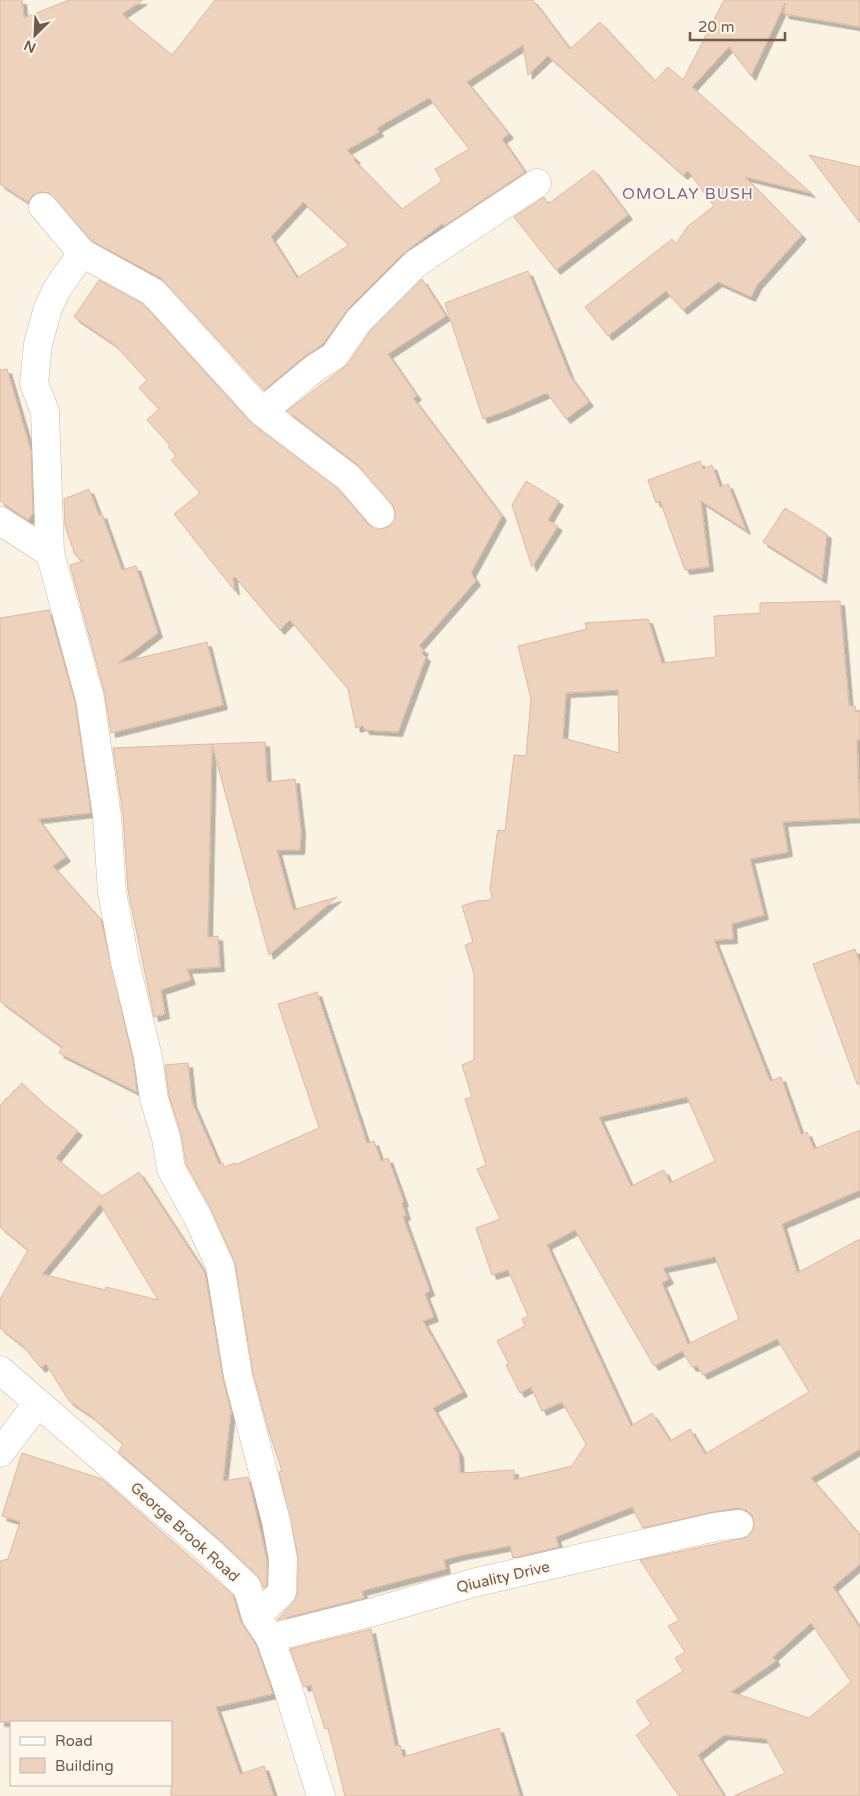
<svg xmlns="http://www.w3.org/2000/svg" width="860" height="1796" font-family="'Varela Round',sans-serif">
<defs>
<filter id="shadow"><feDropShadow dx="4.5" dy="4.5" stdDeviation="0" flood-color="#0004"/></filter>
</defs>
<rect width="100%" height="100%" fill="#faf2e3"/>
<!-- building -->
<path fill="#edd2be" stroke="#deb9a0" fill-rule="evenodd" filter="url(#shadow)" d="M 0,0 L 22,0 L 24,18 L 69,0 L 143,0 L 122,14 L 172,55 L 215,0 L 533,0 L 570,49 L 600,22 L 655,81 L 668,67 L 683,80 L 724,0 L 860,0 L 860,27 L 784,14 L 785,3 L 751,76 L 729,47 L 692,87 L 811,193 L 745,177 L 802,235 L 757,285 L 751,297 L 718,282 L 683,310 L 666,291 L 608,336 L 585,307 L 672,239 L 676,244 L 687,227 L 714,206 L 688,171 L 683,175 L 548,56 L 528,75 L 523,45 L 467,82 L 509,134 L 502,139 L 525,172 L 444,226 L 442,224 L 404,253 L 348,309 L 323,344 L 305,356 L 264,390 L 161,278 L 92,241 L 49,193 L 41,192 L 33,195 L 28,202 L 0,184 ZM 429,98 L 469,149 L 435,169 L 442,181 L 402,209 L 354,160 L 356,159 L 347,150 L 379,132 L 377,128 ZM 303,202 L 349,245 L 297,278 L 271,237 Z
M 809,155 L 860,167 L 860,223 Z
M 594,170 L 628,215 L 556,270 L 514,217 L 544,197 L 548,204 Z
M 528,271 L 570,376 L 589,402 L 566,419 L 547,393 L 508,410 L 483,419 L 445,303 Z
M 422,279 L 446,316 L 388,354 L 417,396 L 413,398 L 502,516 L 471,573 L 476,581 L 419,646 L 424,650 L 422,653 L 426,657 L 398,732 L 365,730 L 363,726 L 356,728 L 348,689 L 290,620 L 280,630 L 235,577 L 233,578 L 235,591 L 174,514 L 200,493 L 171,460 L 176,456 L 168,447 L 170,445 L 147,420 L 159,409 L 139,388 L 147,380 L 114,344 L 74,317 L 99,280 L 143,304 L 251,423 L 337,488 L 369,525 L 375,529 L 382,529 L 390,526 L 395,520 L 395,512 L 392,504 L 358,465 L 287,411 L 347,365 L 371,330 Z
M 7,369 L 31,451 L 33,513 L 28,520 L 0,501 L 0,370 Z
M 700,461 L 703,469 L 712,465 L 720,487 L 728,484 L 746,530 L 701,501 L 709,567 L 685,570 L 660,501 L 656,503 L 648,480 Z
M 526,481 L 559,501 L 548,520 L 558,526 L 532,567 L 512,505 Z
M 89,489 L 99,515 L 102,514 L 122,570 L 136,566 L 158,633 L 118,663 L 207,642 L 223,705 L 111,733 L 105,695 L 70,565 L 83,561 L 75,555 L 65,526 L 64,499 Z
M 785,508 L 827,534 L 822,579 L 763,542 Z
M 840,601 L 849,706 L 855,706 L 856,712 L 860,711 L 860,740 L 857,740 L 860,818 L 783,822 L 788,852 L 750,859 L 764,915 L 732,924 L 733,939 L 714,940 L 770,1081 L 781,1077 L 801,1134 L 807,1132 L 814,1149 L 860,1130 L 860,1190 L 782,1224 L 797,1273 L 860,1239 L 860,1449 L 811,1478 L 860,1535 L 860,1564 L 833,1587 L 860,1628 L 860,1796 L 734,1796 L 785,1773 L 766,1739 L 724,1735 L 698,1755 L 724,1796 L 679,1796 L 636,1735 L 651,1724 L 636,1701 L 683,1671 L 675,1658 L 685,1652 L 668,1626 L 679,1620 L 640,1560 L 748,1537 L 753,1530 L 754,1523 L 752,1515 L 746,1510 L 737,1508 L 713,1512 L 643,1528 L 632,1507 L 556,1537 L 559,1547 L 513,1558 L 510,1546 L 458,1556 L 444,1560 L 446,1569 L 362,1591 L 364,1598 L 277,1620 L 293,1603 L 298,1592 L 298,1556 L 279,1472 L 282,1471 L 269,1432 L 253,1373 L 235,1263 L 211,1209 L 186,1164 L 181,1133 L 169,1096 L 165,1065 L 188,1063 L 192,1102 L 219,1164 L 223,1163 L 224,1167 L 235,1163 L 235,1165 L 319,1128 L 278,1004 L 317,992 L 367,1143 L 374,1141 L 381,1161 L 388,1158 L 404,1202 L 402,1203 L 406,1215 L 403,1217 L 430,1291 L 425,1294 L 434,1317 L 423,1321 L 463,1392 L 433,1408 L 459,1453 L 460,1473 L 514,1470 L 514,1480 L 572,1466 L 586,1444 L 562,1402 L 542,1411 L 531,1387 L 520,1393 L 506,1365 L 509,1364 L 497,1341 L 525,1326 L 522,1319 L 528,1316 L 508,1270 L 492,1275 L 476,1228 L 500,1219 L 477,1169 L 486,1165 L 465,1099 L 472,1097 L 462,1065 L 474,1060 L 474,974 L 465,945 L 473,942 L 462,906 L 477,901 L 489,900 L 492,896 L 490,890 L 497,834 L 498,830 L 505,831 L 514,755 L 526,756 L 531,699 L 518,646 L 587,629 L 585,623 L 648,619 L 662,663 L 716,657 L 714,616 L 760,613 L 760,603 ZM 618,690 L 619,753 L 563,738 L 566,693 ZM 687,1097 L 715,1161 L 670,1183 L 664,1170 L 631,1186 L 599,1117 ZM 575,1230 L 654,1366 L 682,1351 L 692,1367 L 697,1366 L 703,1375 L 777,1339 L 809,1392 L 705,1454 L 690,1429 L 670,1441 L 652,1413 L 631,1426 L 547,1245 ZM 715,1257 L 739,1319 L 688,1344 L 662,1283 L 669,1279 L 663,1268 ZM 811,1623 L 851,1682 L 809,1718 L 731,1692 L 776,1661 L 773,1657 Z
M 49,610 L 75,702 L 91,813 L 38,819 L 66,857 L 53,866 L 101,920 L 133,1060 L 137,1092 L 59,1053 L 62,1047 L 0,1001 L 0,618 Z
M 265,742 L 267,782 L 295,779 L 301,831 L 300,850 L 277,850 L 293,910 L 337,897 L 269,955 L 212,744 Z
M 212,744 L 208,937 L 218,936 L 220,967 L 187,969 L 191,980 L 161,990 L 165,1014 L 154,1017 L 128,890 L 123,815 L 113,748 Z
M 855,949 L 860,964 L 860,1084 L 857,1084 L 813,964 Z
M 22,1083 L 45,1105 L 78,1131 L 56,1158 L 102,1196 L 139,1172 L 205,1273 L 223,1379 L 231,1411 L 223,1481 L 248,1477 L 267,1560 L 267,1585 L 264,1588 L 258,1576 L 220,1540 L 118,1452 L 123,1444 L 90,1415 L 69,1401 L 46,1364 L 41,1368 L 24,1347 L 0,1328 L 0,1299 L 28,1250 L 0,1227 L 0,1105 ZM 100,1204 L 158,1300 L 106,1287 L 105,1290 L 42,1274 Z
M 22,1453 L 102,1479 L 233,1595 L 241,1622 L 256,1645 L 273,1694 L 216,1707 L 240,1774 L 264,1766 L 274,1796 L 171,1796 L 171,1722 L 0,1722 L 0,1561 L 8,1559 L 20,1522 L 2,1516 Z
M 371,1629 L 395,1746 L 400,1745 L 403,1757 L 499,1728 L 520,1796 L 345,1796 L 328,1728 L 325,1729 L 311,1685 L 304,1687 L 290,1649 Z"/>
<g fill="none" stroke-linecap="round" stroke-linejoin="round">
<defs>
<path id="minor" d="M 43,207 L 82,253 L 153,292 L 262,412 L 348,477 L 380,514
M 82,253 L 57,289 L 48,308 L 38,344 L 34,383 L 45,412 L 50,553 L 90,699 L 107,816 L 112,892 L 125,962 L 148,1057 L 154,1099 L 166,1138 L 171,1169 L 197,1216 L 220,1266 L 238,1376 L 276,1521 L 283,1559 L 282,1592 L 256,1617
M 262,412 L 315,368 L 334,356 L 359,320 L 415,264 L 537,183
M 0,521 L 50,553
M 0,1370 L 209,1551 L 247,1587 L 256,1617 L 270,1638 L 287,1686 L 321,1796
M 0,1453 L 37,1404
M 270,1638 L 373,1612 L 473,1583 L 715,1527 L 739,1524"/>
</defs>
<!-- minor casing -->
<use href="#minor" stroke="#c9baab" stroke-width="29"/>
<!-- minor -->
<use href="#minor" stroke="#fff" stroke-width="28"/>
</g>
<g text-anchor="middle" stroke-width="4" stroke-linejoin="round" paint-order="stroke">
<!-- street labels -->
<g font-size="15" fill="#6f5a4c" stroke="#fdf6e9">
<text transform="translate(185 1532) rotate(42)" y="5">George Brook Road</text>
<text transform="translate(503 1577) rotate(-13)" y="5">Qiuality Drive</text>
</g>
<!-- neighbourhood labels -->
<g font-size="16" letter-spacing="1" fill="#80648c" stroke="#fdf6e9">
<text x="688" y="199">OMOLAY BUSH</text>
</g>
</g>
<!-- legend -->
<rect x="10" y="1721" width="162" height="65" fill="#fdf6e9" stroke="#c4b8aa"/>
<rect x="20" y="1737" width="25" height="8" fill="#ffffff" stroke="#c4b8aa"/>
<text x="55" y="1746" font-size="15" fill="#6f5a4c">Road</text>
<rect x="20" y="1758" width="25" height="15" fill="#edd2be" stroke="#c4b8aa"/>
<text x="55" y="1771" font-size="15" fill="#6f5a4c">Building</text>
<!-- north arrow -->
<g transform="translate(35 35) rotate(204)" stroke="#fdf6e9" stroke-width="4" paint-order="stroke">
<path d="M0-4L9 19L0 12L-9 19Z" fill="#6f5a4c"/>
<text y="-8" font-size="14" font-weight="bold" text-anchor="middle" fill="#6f5a4c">N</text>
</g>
<!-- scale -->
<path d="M690 32v8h95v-8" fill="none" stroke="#6f5a4c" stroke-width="2.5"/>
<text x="698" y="32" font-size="15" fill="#6f5a4c" stroke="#fdf6e9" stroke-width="4" paint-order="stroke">20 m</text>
</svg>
